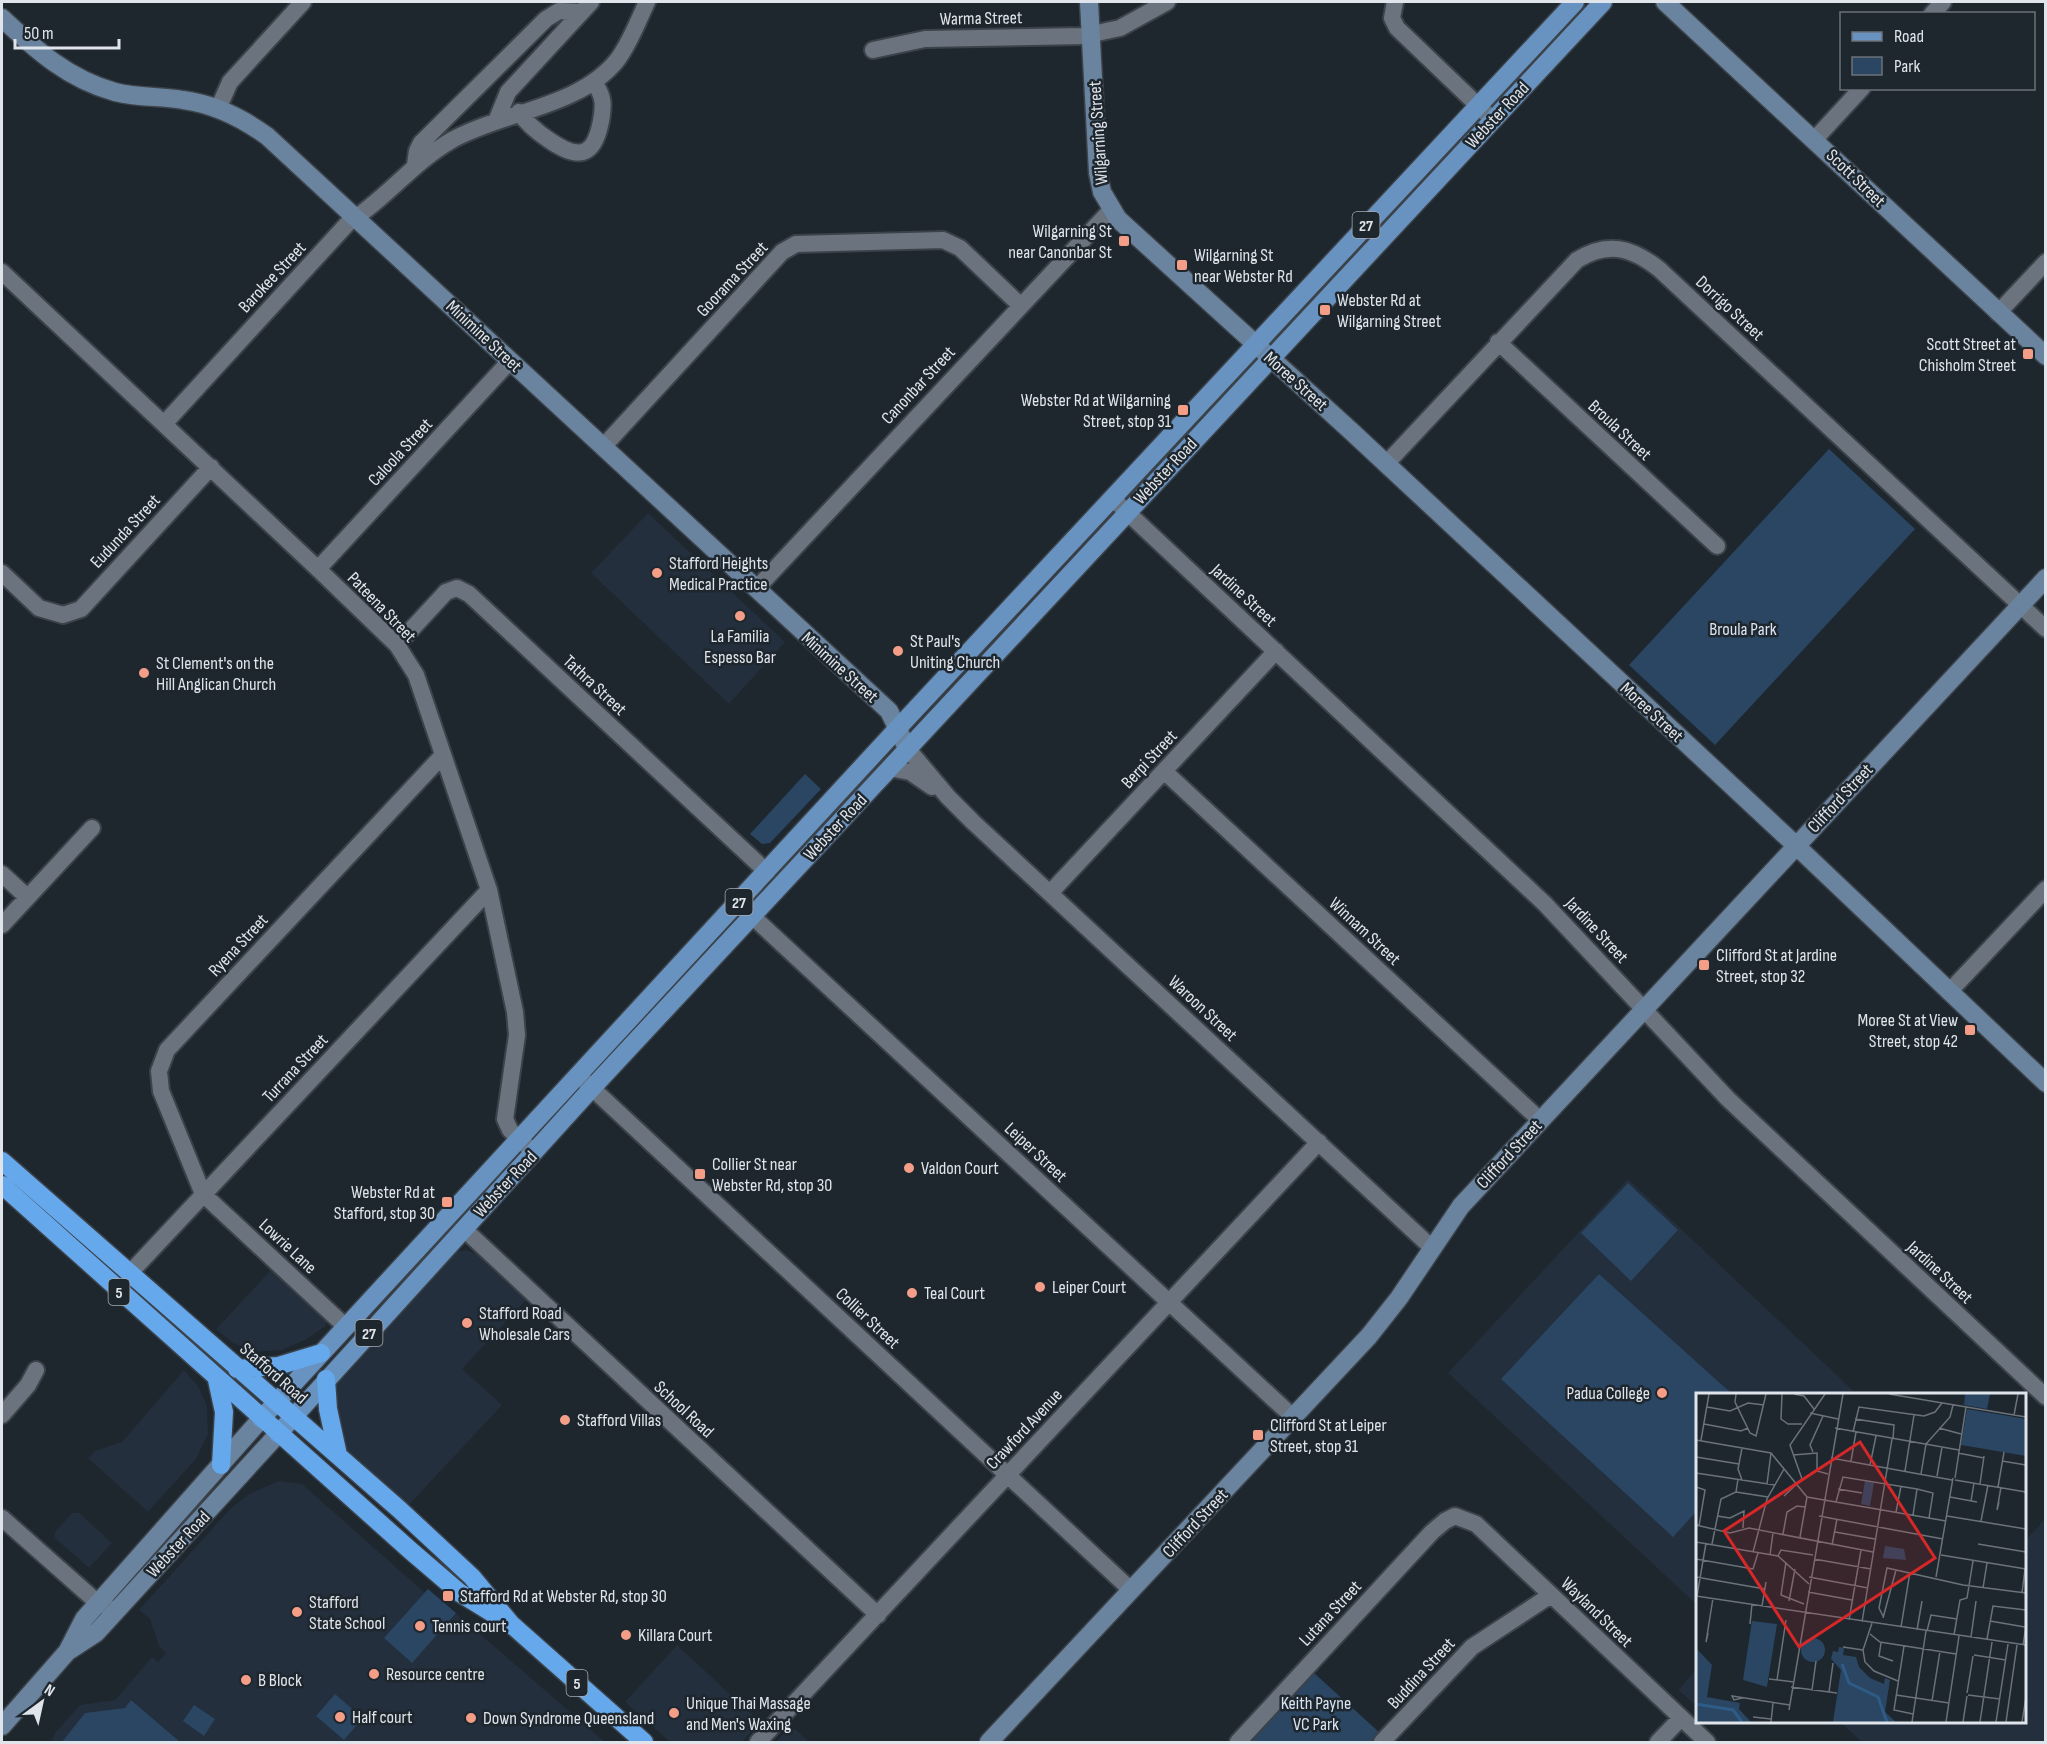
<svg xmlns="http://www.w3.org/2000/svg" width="2047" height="1744" font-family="'Sofia Sans Condensed',sans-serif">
<rect width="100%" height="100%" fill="#1e262e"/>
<!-- built -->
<path fill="#232f3c" d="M 648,513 L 785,642 L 729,704 L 591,573 Z
M 1628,1179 L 1857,1394 L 1698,1394 L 1697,1605 L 1448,1373 Z
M 466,1250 L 477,1254 L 526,1300 L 462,1369 L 502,1405 L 406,1508 L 352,1459 L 344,1447 L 338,1433 L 335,1387 L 340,1377 L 455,1252 Z
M 272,1269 L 325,1318 L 326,1326 L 305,1340 L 282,1350 L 254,1352 L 233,1343 L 216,1329 Z
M 184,1370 L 198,1386 L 207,1406 L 208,1434 L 196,1459 L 148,1512 L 88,1458 L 95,1451 L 122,1442 Z
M 279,1481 L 302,1484 L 424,1592 L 428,1589 L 605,1742 L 51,1742 L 55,1733 L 80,1705 L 115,1700 L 152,1657 L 158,1662 L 166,1653 L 159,1646 L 150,1619 L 139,1610 L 230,1509 L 249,1494 Z
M 72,1513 L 79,1513 L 112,1543 L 89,1568 L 55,1538 L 55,1532 Z
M 2045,1519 L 2045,1742 L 1862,1742 L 1840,1722 L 2024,1722 L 2025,1541 Z
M 677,1645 L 760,1722 L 742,1742 L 670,1742 L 625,1702 Z
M 1697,1669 L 1697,1700 L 1694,1704 L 1678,1690 Z
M 790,1727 L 796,1730 L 809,1742 L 776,1742 Z"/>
<!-- green -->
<path fill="#2a4663" d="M 1829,449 L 1915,529 L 1715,745 L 1629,665 Z
M 805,774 L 821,789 L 770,843 L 762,844 L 750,834 Z
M 1628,1183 L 1678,1230 L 1631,1281 L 1581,1233 Z
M 1599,1274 L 1732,1394 L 1698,1394 L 1697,1511 L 1673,1537 L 1501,1379 Z
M 428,1589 L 456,1613 L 412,1663 L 384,1638 Z
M 1313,1672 L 1380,1733 L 1371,1742 L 1248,1742 Z
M 335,1694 L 363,1718 L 344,1740 L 316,1716 Z
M 131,1700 L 180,1742 L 62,1742 L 85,1713 L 125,1708 Z
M 194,1705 L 215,1719 L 204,1736 L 183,1721 Z"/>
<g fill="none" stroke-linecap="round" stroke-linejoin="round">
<defs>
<path id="street" d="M 1395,2 L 1392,18 L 1397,28 L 1492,119
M 1932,14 L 1943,2
M 873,50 L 925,39 L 1083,36 L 1120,28 L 1167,2
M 218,109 L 230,82 L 303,2
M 519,112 C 527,124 537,132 549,140 C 578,160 594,158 601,121 C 604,104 604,97 594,82
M 497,119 L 508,92 L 591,2
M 1815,139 L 1862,88
M 415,165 L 417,151 L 421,143 L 546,19 L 559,11 L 581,12
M 2,272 L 318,569 L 397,645 L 416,675 L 489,890 L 515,1012 L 517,1035 L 505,1119 L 510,1130 L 529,1148
M 1998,313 L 2046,262
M 1498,342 L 1717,546
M 164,424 L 348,223 C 386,199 412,163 452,140 C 505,111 581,107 618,59 C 631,41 638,21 647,2
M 603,447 L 782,252 L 796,244 L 943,240 L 960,248 L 1020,305
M 1386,464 L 1577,260 C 1607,241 1631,247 1659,269 L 2046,629
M 1112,498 L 1545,904 L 1728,1099 L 2046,1397
M 318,569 L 510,361
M 2,573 L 39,608 L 63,615 L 81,609 L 211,467
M 756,589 L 1111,210
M 397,645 L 446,592 L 457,588 L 469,594 L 767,872
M 907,748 L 948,797 L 973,822 L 1431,1247
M 889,768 L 910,772 L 932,787
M 1164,771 L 1540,1120
M 2,874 L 27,897
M 1050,893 L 1276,651
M 752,916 L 1293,1417
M 2,925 L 92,828
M 1949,992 L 2046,889
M 578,1075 L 1131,1590
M 464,1229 L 878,1615
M 129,1274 L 489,890
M 346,1327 L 203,1194 L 161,1091 L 159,1071 L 167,1050 L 443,755
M 2,1415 L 28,1385 L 36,1370
M 2,1518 L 98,1603 L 108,1607
M 758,1742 L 1319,1142
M 1238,1742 L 1432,1532 L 1445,1521 L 1455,1516 L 1476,1524 L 1707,1742
M 1382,1742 L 1472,1647 L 1551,1595
M 1658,1742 L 1681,1718"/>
<path id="secondary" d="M 1089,2 L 1098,173 L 1102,192 L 1118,219 L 1351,431 L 1789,839 L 2046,1083
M 1665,2 L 2046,356
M 2,18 C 36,50 68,79 115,92 C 138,98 160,96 183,100 C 214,104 242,118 267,136 L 889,711 L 907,748
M 70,1650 L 96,1633 L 278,1434
M 2,1726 L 67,1652 L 84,1619 L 261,1419
M 989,1742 L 1369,1336 L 1399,1298 L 1461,1206 L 2046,578"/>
<path id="primary" d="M 261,1419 L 898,728 L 1575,2
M 278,1434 L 592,1088 L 1603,2"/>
<path id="highway" d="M 2,1161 L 400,1510 L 472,1577 L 511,1624 L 644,1742
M 2,1185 L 411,1551 L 460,1593 L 499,1617
M 237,1369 L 278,1366 L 321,1353
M 326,1379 L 328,1409 L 338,1455
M 217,1380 L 224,1412 L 221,1465"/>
</defs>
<!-- street casing -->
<use href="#street" stroke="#3c4249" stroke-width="20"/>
<!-- secondary casing -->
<use href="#secondary" stroke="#3c4249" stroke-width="21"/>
<!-- primary casing -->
<use href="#primary" stroke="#3c4249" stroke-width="21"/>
<!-- highway casing -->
<use href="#highway" stroke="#3c4249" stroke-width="21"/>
<!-- street -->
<use href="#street" stroke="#6b747e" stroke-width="16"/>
<!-- secondary -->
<use href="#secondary" stroke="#6a849f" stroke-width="18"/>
<!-- primary -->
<use href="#primary" stroke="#6893c0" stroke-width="18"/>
<!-- highway -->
<use href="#highway" stroke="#66a8ec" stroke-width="18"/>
</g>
<!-- markers -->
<g fill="#f49e88" stroke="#1e262e" stroke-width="2">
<rect x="1118" y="235" width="12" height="12" rx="3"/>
<rect x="1176" y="259" width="12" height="12" rx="3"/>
<rect x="1319" y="304" width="12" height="12" rx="3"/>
<rect x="2022" y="348" width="12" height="12" rx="3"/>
<rect x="1177" y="404" width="12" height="12" rx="3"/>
<circle cx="657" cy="573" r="6"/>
<circle cx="740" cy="616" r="6"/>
<circle cx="898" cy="651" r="6"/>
<circle cx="144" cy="673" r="6"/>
<rect x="1698" y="959" width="12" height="12" rx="3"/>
<rect x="1964" y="1024" width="12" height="12" rx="3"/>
<circle cx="909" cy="1168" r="6"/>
<rect x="694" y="1168" width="12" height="12" rx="3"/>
<rect x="441" y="1196" width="12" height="12" rx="3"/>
<circle cx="1040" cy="1287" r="6"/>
<circle cx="912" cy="1293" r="6"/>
<circle cx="467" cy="1323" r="6"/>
<circle cx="1662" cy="1393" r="6"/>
<circle cx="565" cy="1420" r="6"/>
<rect x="1252" y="1429" width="12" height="12" rx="3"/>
<rect x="442" y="1590" width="12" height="12" rx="3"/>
<circle cx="297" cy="1612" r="6"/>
<circle cx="420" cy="1626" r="6"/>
<circle cx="626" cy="1635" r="6"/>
<circle cx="374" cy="1674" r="6"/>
<circle cx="246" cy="1680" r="6"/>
<circle cx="674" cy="1713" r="6"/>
<circle cx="340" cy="1717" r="6"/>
<circle cx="471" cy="1718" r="6"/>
</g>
<g text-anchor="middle" stroke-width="5" stroke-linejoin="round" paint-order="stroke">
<!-- shield labels -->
<g fill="#1e262e" stroke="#a6acb2" stroke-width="1.5">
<rect x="1352.5" y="212" width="27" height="26" rx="4.5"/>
<rect x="725.5" y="889" width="27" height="26" rx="4.5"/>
<rect x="108.5" y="1279" width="21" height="26" rx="4.5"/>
<rect x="355.5" y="1320" width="27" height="26" rx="4.5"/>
<rect x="566.5" y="1670" width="21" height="26" rx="4.5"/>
</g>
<g font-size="16" font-weight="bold" fill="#e0e5eb">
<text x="1366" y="231">27</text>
<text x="739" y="908">27</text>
<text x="119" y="1298">5</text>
<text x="369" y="1339">27</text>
<text x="577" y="1689">5</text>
</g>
<!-- street labels -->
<g font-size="18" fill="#e0e5eb" stroke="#1e262e">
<text transform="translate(981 18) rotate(-1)" y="6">Warma Street</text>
<text transform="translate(1497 115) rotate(-47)" y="6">Webster Road</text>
<text transform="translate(1098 133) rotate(-94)" y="6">Wilgarning Street</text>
<text transform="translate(1856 178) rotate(44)" y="6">Scott Street</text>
<text transform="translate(272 277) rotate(-47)" y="6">Barokee Street</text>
<text transform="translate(732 279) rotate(-47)" y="6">Goorama Street</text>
<text transform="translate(1730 308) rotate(43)" y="6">Dorrigo Street</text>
<text transform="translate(484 336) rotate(43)" y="6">Minimine Street</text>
<text transform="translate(1296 381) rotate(42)" y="6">Moree Street</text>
<text transform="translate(918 385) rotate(-47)" y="6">Canonbar Street</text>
<text transform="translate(1620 430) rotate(43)" y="6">Broula Street</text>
<text transform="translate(400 452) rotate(-47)" y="6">Caloola Street</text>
<text transform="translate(1165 471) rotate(-47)" y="6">Webster Road</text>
<text transform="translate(125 531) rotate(-47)" y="6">Eudunda Street</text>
<text transform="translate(1244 595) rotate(43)" y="6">Jardine Street</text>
<text transform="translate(382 607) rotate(46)" y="6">Pateena Street</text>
<text transform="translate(840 667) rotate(42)" y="6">Minimine Street</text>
<text transform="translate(595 685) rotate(43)" y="6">Tathra Street</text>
<text transform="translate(1652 712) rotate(43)" y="6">Moree Street</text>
<text transform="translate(1149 759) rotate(-47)" y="6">Berpi Street</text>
<text transform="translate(1840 798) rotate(-47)" y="6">Clifford Street</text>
<text transform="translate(835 827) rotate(-47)" y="6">Webster Road</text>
<text transform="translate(1597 930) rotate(47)" y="6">Jardine Street</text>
<text transform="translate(1365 931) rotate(43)" y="6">Winnam Street</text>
<text transform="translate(238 945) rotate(-47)" y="6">Ryena Street</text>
<text transform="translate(1203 1008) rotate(43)" y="6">Waroon Street</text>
<text transform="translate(295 1068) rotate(-47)" y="6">Turrana Street</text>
<text transform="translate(1036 1152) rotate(43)" y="6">Leiper Street</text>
<text transform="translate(1509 1154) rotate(-47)" y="6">Clifford Street</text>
<text transform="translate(505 1184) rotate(-47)" y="6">Webster Road</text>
<text transform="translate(288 1246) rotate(43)" y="6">Lowrie Lane</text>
<text transform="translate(1940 1272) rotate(43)" y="6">Jardine Street</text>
<text transform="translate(868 1318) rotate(43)" y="6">Collier Street</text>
<text transform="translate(274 1373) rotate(41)" y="6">Stafford Road</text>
<text transform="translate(684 1409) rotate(43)" y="6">School Road</text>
<text transform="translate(1024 1429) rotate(-47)" y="6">Crawford Avenue</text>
<text transform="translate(1195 1523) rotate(-47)" y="6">Clifford Street</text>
<text transform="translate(178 1544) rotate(-47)" y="6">Webster Road</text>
<text transform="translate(1597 1612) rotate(44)" y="6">Wayland Street</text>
<text transform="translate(1330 1613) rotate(-47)" y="6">Lutana Street</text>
<text transform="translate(1421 1673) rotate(-47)" y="6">Buddina Street</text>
</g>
<!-- poi labels -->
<g font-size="18" fill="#e0e5eb" stroke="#1e262e" text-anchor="start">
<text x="1112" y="237" text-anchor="end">Wilgarning St<tspan x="1112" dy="21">near Canonbar St</tspan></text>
<text x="1194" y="261">Wilgarning St<tspan x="1194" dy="21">near Webster Rd</tspan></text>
<text x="1337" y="306">Webster Rd at<tspan x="1337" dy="21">Wilgarning Street</tspan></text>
<text x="2016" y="350" text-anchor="end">Scott Street at<tspan x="2016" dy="21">Chisholm Street</tspan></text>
<text x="1171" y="406" text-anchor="end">Webster Rd at Wilgarning<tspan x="1171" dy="21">Street, stop 31</tspan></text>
<text x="669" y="569">Stafford Heights<tspan x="669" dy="21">Medical Practice</tspan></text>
<text x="740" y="642" text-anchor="middle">La Familia<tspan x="740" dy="21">Espesso Bar</tspan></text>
<text x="910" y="647">St Paul's<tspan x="910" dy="21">Uniting Church</tspan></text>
<text x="156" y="669">St Clement's on the<tspan x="156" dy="21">Hill Anglican Church</tspan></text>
<text x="1716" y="961">Clifford St at Jardine<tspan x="1716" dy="21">Street, stop 32</tspan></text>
<text x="1958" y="1026" text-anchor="end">Moree St at View<tspan x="1958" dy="21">Street, stop 42</tspan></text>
<text x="712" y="1170">Collier St near<tspan x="712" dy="21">Webster Rd, stop 30</tspan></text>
<text x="921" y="1174">Valdon Court</text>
<text x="435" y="1198" text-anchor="end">Webster Rd at<tspan x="435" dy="21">Stafford, stop 30</tspan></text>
<text x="1052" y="1293">Leiper Court</text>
<text x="924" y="1299">Teal Court</text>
<text x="479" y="1319">Stafford Road<tspan x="479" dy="21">Wholesale Cars</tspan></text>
<text x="1650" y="1399" text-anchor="end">Padua College</text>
<text x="577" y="1426">Stafford Villas</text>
<text x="1270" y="1431">Clifford St at Leiper<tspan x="1270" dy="21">Street, stop 31</tspan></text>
<text x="460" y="1602">Stafford Rd at Webster Rd, stop 30</text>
<text x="309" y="1608">Stafford<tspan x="309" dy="21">State School</tspan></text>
<text x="432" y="1632">Tennis court</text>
<text x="638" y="1641">Killara Court</text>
<text x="386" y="1680">Resource centre</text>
<text x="258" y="1686">B Block</text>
<text x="686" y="1709">Unique Thai Massage<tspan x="686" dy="21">and Men's Waxing</tspan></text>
<text x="352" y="1723">Half court</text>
<text x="483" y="1724">Down Syndrome Queensland</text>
</g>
<!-- park labels -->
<g font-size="18" fill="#d8e4f2" stroke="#1e262e">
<text x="1743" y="635">Broula Park</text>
<text x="1316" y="1709">Keith Payne<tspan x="1316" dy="21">VC Park</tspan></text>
</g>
</g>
<!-- overview -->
<g transform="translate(1696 1393)">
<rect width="330" height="330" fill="#1e262e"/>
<path d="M 269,1 L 294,1 L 291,16 L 268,12 ZM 271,16 L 330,26 L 330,63 L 265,52 ZM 169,88 L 178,90 L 174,113 L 165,111 ZM 189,153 L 208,156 L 210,167 L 187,165 ZM 56,228 L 81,231 L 71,294 L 47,287 ZM105 257a12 12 0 1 1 24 0a12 12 0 1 1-24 0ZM 143,254 L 148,255 L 147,262 L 160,264 L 163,274 L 174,285 L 188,291 L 189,285 L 194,287 L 189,319 L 200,329 L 137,329 L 145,277 L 135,266 L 137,258 L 142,259 ZM 0,255 L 16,272 L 11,304 L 44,310 L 43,316 L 55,329 L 0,329 Z" fill="#2a4663"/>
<path fill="none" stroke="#2f5b87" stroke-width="3" d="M 146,271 L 153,290 L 182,304 L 191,329M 0,311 L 37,317 L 46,329"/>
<path fill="none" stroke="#6c727a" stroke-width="1.5" d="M 40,1 L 39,9 L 54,40 L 60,43 L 70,1M 86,1 L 85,26 L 92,31 L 106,31M 98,1 L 108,3 L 118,16M 193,1 L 330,24M 11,14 L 34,18 L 52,10 L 68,12M 114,20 L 142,26M 318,22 L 322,1M 159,26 L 198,32 L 197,46M 8,31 L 45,38 L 52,35M 139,35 L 263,57M 243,35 L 265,41M 157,39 L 163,14 L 228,23 L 239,19 L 246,10M 0,47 L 75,60 L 111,104 L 250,128M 5,47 L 13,1M 117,59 L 114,52 L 127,23M 262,60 L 288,65M 97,62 L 121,60 L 121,78 L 132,81M 0,64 L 43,71M 135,65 L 256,87M 155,68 L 160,39M 306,68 L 330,72M 174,72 L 180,43M 209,78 L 218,22M 0,80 L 79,92M 225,81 L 230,51 L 254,24 L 257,12M 241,83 L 246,54M 259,85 L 270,14M 46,87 L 42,76 L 46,55M 259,87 L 330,99M 71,91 L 75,60M 284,91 L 288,63M 0,94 L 9,97 L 3,133M 302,94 L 308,59M 142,96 L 166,100M 40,99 L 72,104M 88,103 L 106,86 L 94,52 L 129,1M 254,104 L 281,109M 275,108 L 278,90M 140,109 L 147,84 L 221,96 L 237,100 L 233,125M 303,109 L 301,117 L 305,94M 200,119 L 205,93M 217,122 L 221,96M 21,123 L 34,125 L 48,118 L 47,135M 123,123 L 247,146M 251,123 L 330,136M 285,128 L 292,92M 0,132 L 34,140 L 53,135 L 177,159M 139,139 L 179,146M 87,141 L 91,119 L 101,113 L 109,114M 104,144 L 111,104M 0,149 L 82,163 L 113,191M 16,151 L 25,106 L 40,99 L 42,86M 282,151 L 330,159M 136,152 L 141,126M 57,159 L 71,106 L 88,76M 74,162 L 77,140M 245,162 L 330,176M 82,163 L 85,157 L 117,162M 0,166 L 57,176 L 62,160M 118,166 L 175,176M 90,169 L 85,202 L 108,211M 0,184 L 69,196M 113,184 L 172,195M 240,184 L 257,85M 287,195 L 291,170M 112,199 L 156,207M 326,200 L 329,176M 0,203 L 330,252M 1,203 L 10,150M 93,208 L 99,176M 66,213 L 70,189M 187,223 L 183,215 L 191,175 L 267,192 L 330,200M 187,225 L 200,177M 153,227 L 165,157M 294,228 L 329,234M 166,229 L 196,46M 176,230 L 167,257 L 169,269 L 178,278 L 202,288M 54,231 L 56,211M 205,234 L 214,179M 221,237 L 226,208M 231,238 L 235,222 L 261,226M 12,240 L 10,249 L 17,205M 174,241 L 184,249 L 260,261M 258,242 L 264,207 L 271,205 L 277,168M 275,244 L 280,208M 291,246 L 297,213 L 330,217M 185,250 L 183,263 L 197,268M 327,252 L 330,233M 208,253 L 198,317 L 217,321M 147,254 L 167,257M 278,262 L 310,267M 73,286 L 98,289M 81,287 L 90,227M 95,294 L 141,300M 116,297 L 120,268M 133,299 L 137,270M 271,300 L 277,263M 200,302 L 253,310M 272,302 L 304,306M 46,305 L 38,307 L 36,303 L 94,312M 236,308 L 244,258M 93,317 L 147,1M 57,324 L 75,326M 75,329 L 77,310M 216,329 L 230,238M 250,329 L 263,243M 267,329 L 271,303M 284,329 L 296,249M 300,329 L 312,251M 310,329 L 321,252M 326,329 L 330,304"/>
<path fill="#d62828" fill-opacity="0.15" stroke="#d62828" stroke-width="3" d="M 164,49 L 239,165 L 103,254 L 28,138 Z"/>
<rect width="330" height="330" fill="none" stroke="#e0e5eb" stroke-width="3"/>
</g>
<!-- border -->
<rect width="2047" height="1744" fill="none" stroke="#e0e5eb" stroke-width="6"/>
<!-- legend -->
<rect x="1840" y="12" width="195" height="78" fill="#1e262e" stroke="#6c727a" stroke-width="1.5"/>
<rect x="1852" y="32" width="30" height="9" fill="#6893c0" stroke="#6c727a" stroke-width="1.5"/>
<text x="1894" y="42" font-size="18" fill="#e0e5eb">Road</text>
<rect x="1852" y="57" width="30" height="18" fill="#2a4663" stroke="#6c727a" stroke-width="1.5"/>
<text x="1894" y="72" font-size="18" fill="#e0e5eb">Park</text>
<!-- north arrow -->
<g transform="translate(42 1702) rotate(33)" stroke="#1e262e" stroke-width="4.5" paint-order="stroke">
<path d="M0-4.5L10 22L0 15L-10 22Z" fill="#e0e5eb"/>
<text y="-9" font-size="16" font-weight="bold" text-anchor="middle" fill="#e0e5eb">N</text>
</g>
<!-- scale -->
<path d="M15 39v9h104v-9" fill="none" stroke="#e0e5eb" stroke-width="3"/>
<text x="24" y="39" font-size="18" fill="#e0e5eb" stroke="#1e262e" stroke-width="4.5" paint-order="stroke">50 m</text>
</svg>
